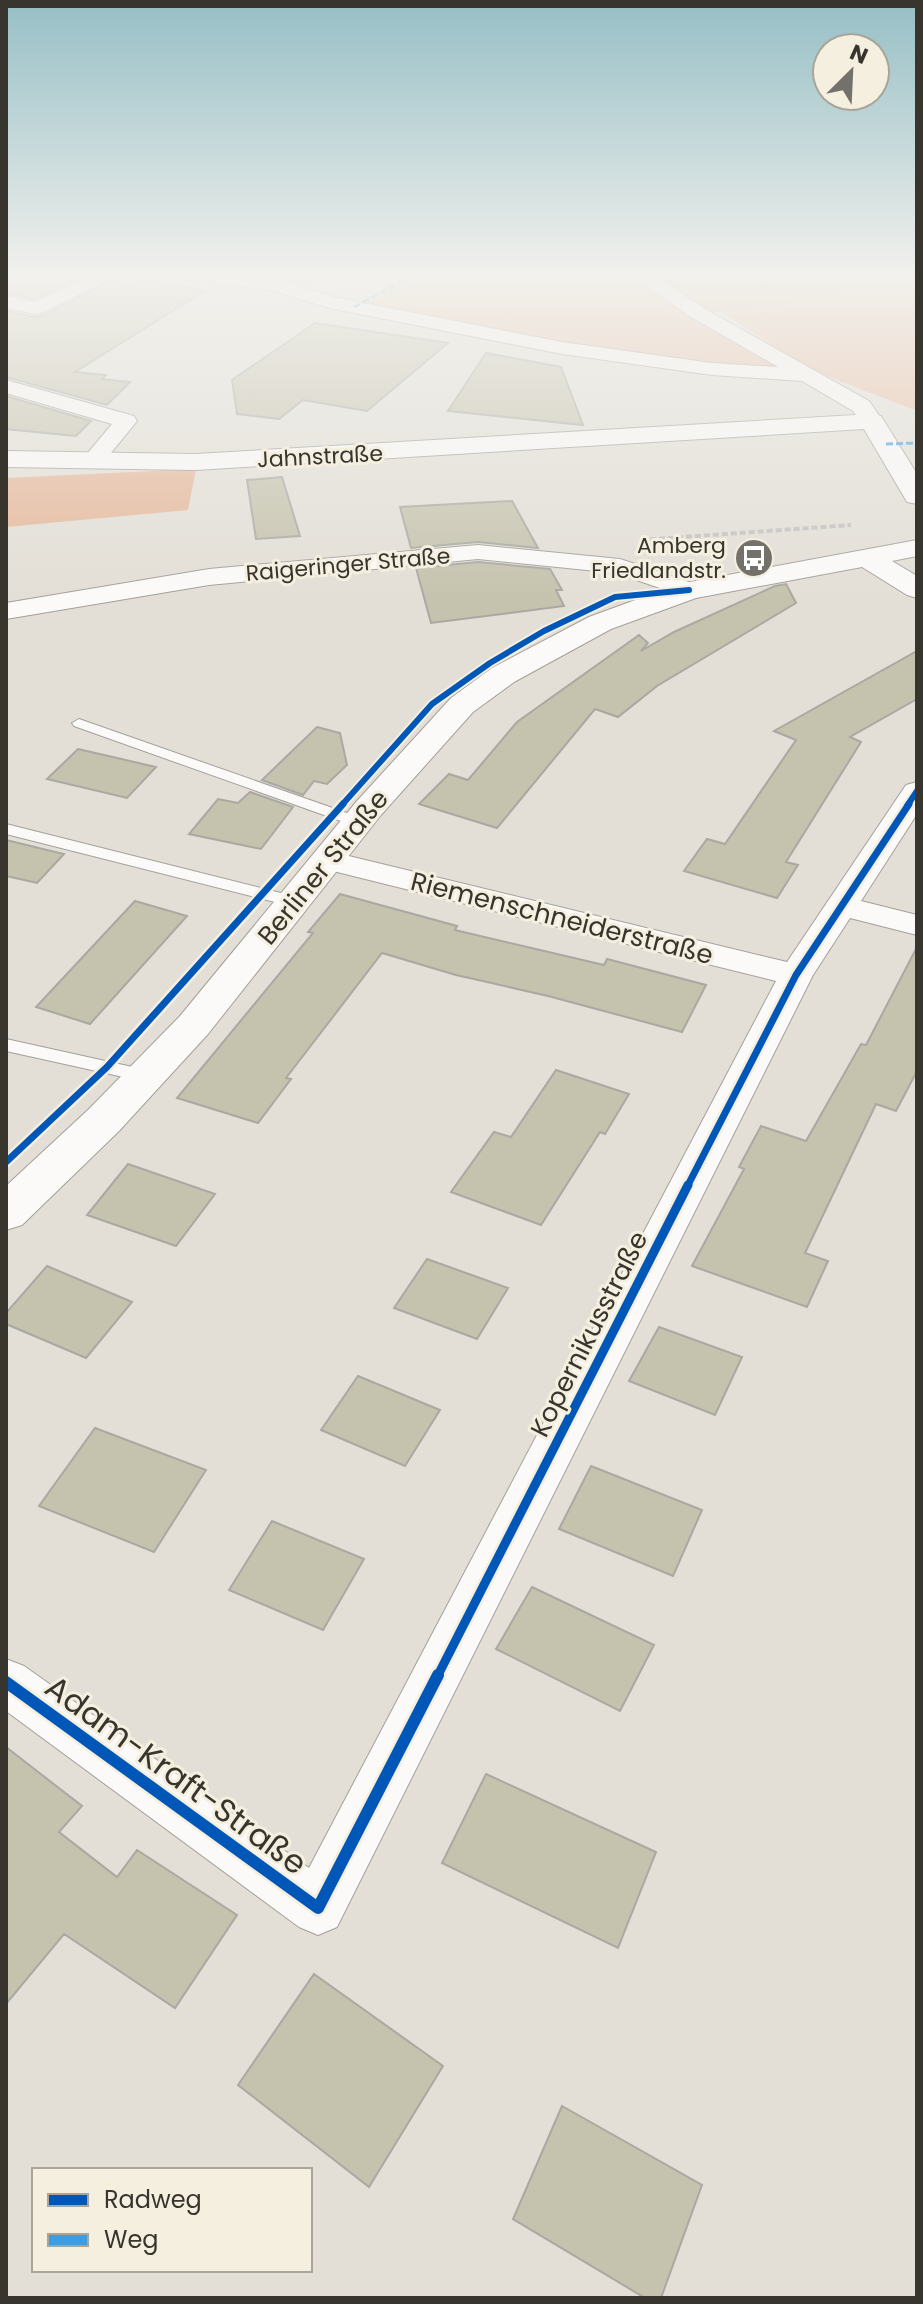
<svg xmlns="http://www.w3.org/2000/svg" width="923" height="2304" font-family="Poppins,sans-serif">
<rect width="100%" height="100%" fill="#e3dfd7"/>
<!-- green -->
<path fill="#e8bca2" d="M 417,276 L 629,276 L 784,370 C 642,362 503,332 363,305 Z
M 844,276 L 917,276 L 917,411 L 812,370 L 721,312 L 838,299 Z"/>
<!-- forest -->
<path fill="#e5b79a" d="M 642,276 L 844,276 L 839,299 L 700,314 Z
M 196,469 L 188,510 L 6,527 L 6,478 Z"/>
<!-- building -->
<path fill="#c5c2ad" stroke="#aaa8a2" stroke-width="2" d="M 6,276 L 84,276 L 34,299 L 6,293 Z
M 120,276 L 206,290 L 75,372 L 106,375 L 102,379 L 130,382 L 107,405 L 6,377 L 6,311 L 35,317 L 44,315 Z
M 315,323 L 448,343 L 367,411 L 303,400 L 279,419 L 237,414 L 232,380 Z
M 486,353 L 561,367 L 583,425 L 448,411 Z
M 6,396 L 91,421 L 76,436 L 6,429 Z
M 282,477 L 300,536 L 256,539 L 247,480 Z
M 512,501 L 538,548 L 478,542 L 411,548 L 400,507 Z
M 478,562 L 550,569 L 562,590 L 556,590 L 564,606 L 431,623 L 416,568 Z
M 786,584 L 796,603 L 657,686 L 618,717 L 595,709 L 497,828 L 419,804 L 449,774 L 468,780 L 517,722 L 639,635 L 648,643 L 641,651 L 674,632 L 775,586 Z
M 917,651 L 917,699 L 850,737 L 861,742 L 786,862 L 798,865 L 777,898 L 684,871 L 707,839 L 725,844 L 796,740 L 774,731 Z
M 317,727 L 340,733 L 347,765 L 327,784 L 314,781 L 303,795 L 262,780 Z
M 78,749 L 156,767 L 127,798 L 47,779 Z
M 250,792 L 293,807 L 261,849 L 189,834 L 218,799 L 238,803 Z
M 6,840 L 64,854 L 37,883 L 6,876 Z
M 340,894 L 457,926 L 455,930 L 604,965 L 607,959 L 706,985 L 682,1032 L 548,996 L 456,975 L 382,953 L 286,1078 L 291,1079 L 258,1123 L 177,1098 L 313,933 L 308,932 Z
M 135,901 L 187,916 L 90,1024 L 36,1007 Z
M 917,947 L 917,1071 L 896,1111 L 876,1104 L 805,1253 L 828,1261 L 807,1307 L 692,1266 L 744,1169 L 739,1167 L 761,1126 L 806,1141 L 861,1044 L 866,1045 Z
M 556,1070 L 629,1094 L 605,1134 L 600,1132 L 541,1225 L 451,1192 L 494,1132 L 511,1137 Z
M 128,1164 L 215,1194 L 176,1246 L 87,1215 Z
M 427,1259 L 508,1288 L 477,1339 L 394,1308 Z
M 47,1266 L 132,1302 L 86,1358 L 6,1324 L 6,1313 Z
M 659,1327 L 742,1357 L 715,1415 L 629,1381 Z
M 358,1376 L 440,1410 L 405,1466 L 321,1430 Z
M 95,1428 L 206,1470 L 154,1552 L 39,1506 Z
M 591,1466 L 702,1510 L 673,1576 L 559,1529 Z
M 272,1521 L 364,1559 L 323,1630 L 229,1590 Z
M 532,1587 L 654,1645 L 620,1711 L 496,1649 Z
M 6,1747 L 82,1806 L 59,1832 L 117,1877 L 137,1850 L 237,1915 L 175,2008 L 64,1934 L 6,2004 Z
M 486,1774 L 656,1852 L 618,1948 L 442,1863 Z
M 314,1974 L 443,2066 L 369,2187 L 238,2085 Z
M 562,2106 L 702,2185 L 661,2298 L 645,2298 L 513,2219 Z"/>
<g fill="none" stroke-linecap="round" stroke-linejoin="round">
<defs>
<path id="lane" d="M 79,719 L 364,819 L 366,822 L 364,825 L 352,825 L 74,726 L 72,723 Z
M 6,824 L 301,898 L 304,902 L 295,907 L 6,834 Z
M 6,1039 L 146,1070 L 156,1076 L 146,1082 L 6,1051 Z"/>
<path id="street" d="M 92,276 L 117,276 L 43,312 L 36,314 L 6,308 L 6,296 L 34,302 Z
M 188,276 L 267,276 L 333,297 L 562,342 L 712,363 L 778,367 L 693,318 L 632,276 L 654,276 L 707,310 L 869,401 L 883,421 L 872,427 L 864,426 L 853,411 L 802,381 L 712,375 L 562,354 L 329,308 L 272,290 L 197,281 Z
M 6,380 L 134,416 L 137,421 L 101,465 L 85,465 L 82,460 L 112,424 L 6,393 Z
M 478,545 L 620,559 L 698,585 L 702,590 L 698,595 L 689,598 L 616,573 L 478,559 L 209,585 L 6,619 L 6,603 L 209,569 Z
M 917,782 L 917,814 L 861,901 L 917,915 L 917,935 L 850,918 L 813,975 L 337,1927 L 318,1935 L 299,1927 L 6,1711 L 6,1659 L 24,1666 L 309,1868 L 776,981 L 317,867 L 312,860 L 317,853 L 328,851 L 787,962 L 906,785 Z"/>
<path id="secondary" d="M 872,414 L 881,416 L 917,474 L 917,504 L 907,502 L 864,429 L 196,470 L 6,467 L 6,451 L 196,454 Z
M 917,540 L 917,556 L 892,561 L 917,576 L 917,598 L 907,595 L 862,567 L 696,598 L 611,629 L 514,682 L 473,712 L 381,815 L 208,1034 L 119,1131 L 22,1225 L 6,1230 L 6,1186 L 89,1109 L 180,1016 L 357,801 L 451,698 L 492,668 L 589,617 L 679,584 Z"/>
</defs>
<!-- lane casing -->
<use href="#lane" stroke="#a4a09a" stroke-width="2"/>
<!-- street casing -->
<use href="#street" stroke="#a4a09a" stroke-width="2"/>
<!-- secondary casing -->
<use href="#secondary" stroke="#a4a09a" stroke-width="2"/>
<!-- path -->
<path stroke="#c3c1be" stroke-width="4" stroke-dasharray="6 3" stroke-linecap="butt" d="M 641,540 L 851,525"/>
<!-- lane -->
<use href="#lane" fill="#fbfaf9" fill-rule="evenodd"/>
<!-- street -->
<use href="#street" fill="#fbfaf9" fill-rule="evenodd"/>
<!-- secondary -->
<use href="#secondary" fill="#fbfaf9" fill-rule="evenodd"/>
<!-- quiet -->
<path stroke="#3e9de1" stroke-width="3" stroke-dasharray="7 3" stroke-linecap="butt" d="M 354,307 L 412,276
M 886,444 L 917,443"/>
<defs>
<path id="cycleway-far3" d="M 341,806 L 432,704 L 490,663 L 544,631 L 615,597 L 689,590
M 907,806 L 917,791"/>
<path id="cycleway-far2" d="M 6,1162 L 107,1067 L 343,804
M 687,1187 L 796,975 L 909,804"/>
<path id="cycleway-far1" d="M 437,1677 L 688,1185"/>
<path id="cycleway" d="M 6,1682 L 318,1908 L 438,1675"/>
</defs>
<!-- cycleway-far3 casing -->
<use href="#cycleway-far3" stroke="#f5efdf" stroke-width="10"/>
<!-- cycleway-far2 casing -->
<use href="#cycleway-far2" stroke="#f5efdf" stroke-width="12"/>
<!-- cycleway-far1 casing -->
<use href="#cycleway-far1" stroke="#f5efdf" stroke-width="14"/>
<!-- cycleway casing -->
<use href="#cycleway" stroke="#f5efdf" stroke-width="17"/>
<!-- cycleway-far3 -->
<use href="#cycleway-far3" stroke="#0057b8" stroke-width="6"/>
<!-- cycleway-far2 -->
<use href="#cycleway-far2" stroke="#0057b8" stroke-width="7"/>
<!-- cycleway-far1 -->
<use href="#cycleway-far1" stroke="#0057b8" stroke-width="9"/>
<!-- cycleway -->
<use href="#cycleway" stroke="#0057b8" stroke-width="12"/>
</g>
<!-- sky -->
<linearGradient id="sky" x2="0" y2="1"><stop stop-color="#96bfc6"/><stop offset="0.46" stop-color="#f2f1ed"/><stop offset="1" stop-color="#f2f1ed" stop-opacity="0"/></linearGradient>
<rect width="923" height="599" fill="url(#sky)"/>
<!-- icons -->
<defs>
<symbol id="bus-disc" viewBox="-11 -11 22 22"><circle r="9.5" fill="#74706a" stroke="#f5efdf"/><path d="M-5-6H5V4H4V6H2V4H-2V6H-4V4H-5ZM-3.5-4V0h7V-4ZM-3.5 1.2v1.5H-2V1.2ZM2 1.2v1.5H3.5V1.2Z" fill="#fff"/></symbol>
</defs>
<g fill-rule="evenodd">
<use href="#bus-disc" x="732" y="536" width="44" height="44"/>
</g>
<g text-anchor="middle" stroke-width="6" stroke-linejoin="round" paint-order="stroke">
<!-- far-street labels -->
<g font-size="22" fill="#38352f" stroke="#f5efdf">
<text transform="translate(320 456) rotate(-3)" y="8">Jahnstraße</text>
<text transform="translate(348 564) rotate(-5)" y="8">Raigeringer Straße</text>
</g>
<!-- far-poi labels -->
<g font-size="22" fill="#38352f" stroke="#f5efdf" text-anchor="end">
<text x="726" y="553">Amberg<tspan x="726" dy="25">Friedlandstr.</tspan></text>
</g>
<!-- street labels -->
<g font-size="26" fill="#38352f" stroke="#f5efdf">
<text transform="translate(323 867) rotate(-51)" y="9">Berliner Straße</text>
<text transform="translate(562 918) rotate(14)" y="9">Riemenschneiderstraße</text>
<text transform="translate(589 1334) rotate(-63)" y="9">Kopernikusstraße</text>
</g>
<!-- near-street labels -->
<g font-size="32" fill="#38352f" stroke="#f5efdf">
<text transform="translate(176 1775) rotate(36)" y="11">Adam-Kraft-Straße</text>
</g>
</g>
<!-- border -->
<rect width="923" height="2304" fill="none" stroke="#38352f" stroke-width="16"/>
<!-- legend -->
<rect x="32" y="2168" width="280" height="104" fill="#f5efdf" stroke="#a9a599" stroke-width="2"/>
<rect x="48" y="2194" width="40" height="12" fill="#0057b8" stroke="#a9a599" stroke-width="2"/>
<text x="104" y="2208" font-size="24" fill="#38352f">Radweg</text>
<rect x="48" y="2234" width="40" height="12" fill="#3e9de1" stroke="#a9a599" stroke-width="2"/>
<text x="104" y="2248" font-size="24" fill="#38352f">Weg</text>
<!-- north arrow -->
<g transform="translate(851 72) rotate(24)"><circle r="38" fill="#f5efdf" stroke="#a9a599" stroke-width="2"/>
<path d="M0-6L14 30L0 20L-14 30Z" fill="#74706a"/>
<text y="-12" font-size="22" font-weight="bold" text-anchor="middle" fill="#38352f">N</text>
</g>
</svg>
